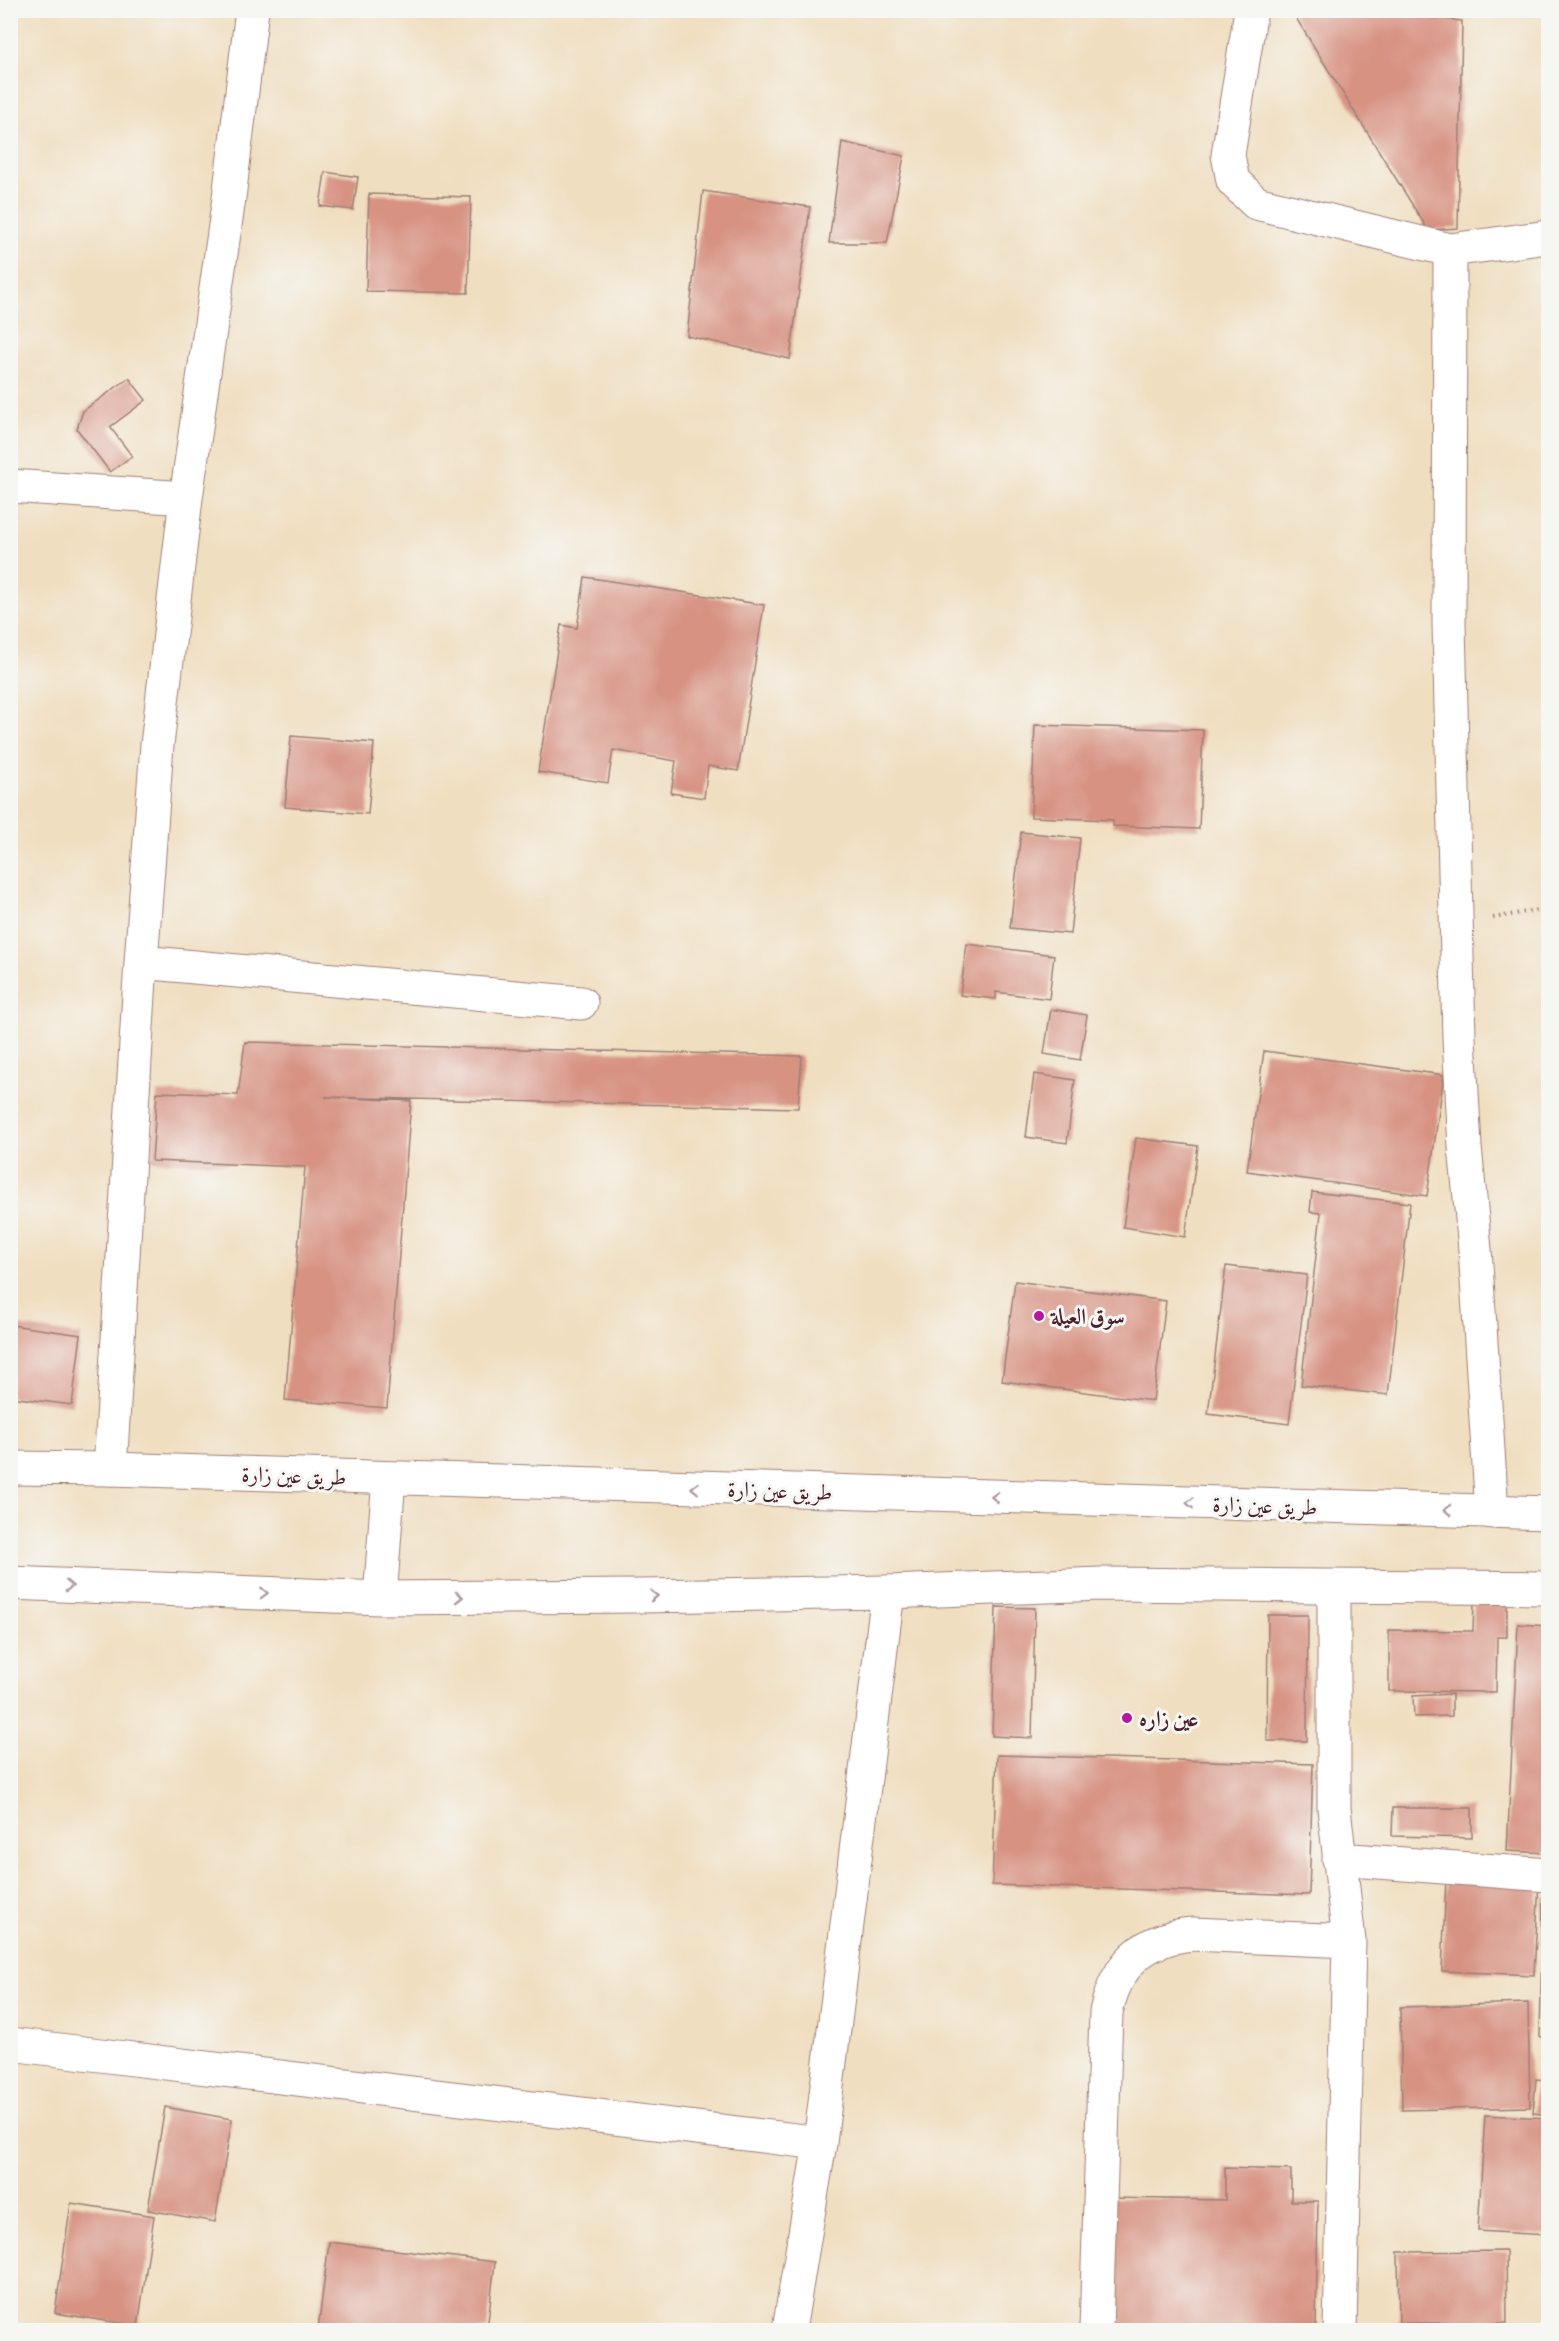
<svg xmlns="http://www.w3.org/2000/svg" width="1559" height="2341" font-family="'Libre Bodoni',Amiri,serif">
<rect width="100%" height="100%" fill="#f6f6f2"/>
<filter id="ink" filterUnits="userSpaceOnUse"><feTurbulence type="fractalNoise" baseFrequency=".0167" numOctaves="2"/><feDisplacementMap in="SourceGraphic" scale="12" xChannelSelector="R" yChannelSelector="G"/><feConvolveMatrix kernelMatrix="1 2 1 2 8 2 1 2 1" color-interpolation-filters="sRGB"/></filter>
<filter id="wash" filterUnits="userSpaceOnUse"><feTurbulence type="fractalNoise" baseFrequency=".008" numOctaves="4" result="noise"/><feDisplacementMap in="SourceGraphic" scale="24" xChannelSelector="R" yChannelSelector="G"/><feGaussianBlur stdDeviation="1.35" result="paint"/><feColorMatrix in="noise" values="0 0 0 0 0 0 0 0 0 0 0 0 0 0 0 0 0 1.4 0 .05"/><feComposite in="paint" operator="in"/></filter>
<g filter="url(#wash)">
<rect width="100%" height="100%" fill="#f0dec0"/>
<g id="blocks">
<!-- building -->
<path fill="#d79282" d="M 1291,10 L 1361,10 L 1462,21 L 1458,228 L 1428,230 Z
M 842,142 L 904,156 L 887,243 L 829,243 Z
M 325,172 L 358,177 L 353,210 L 320,206 Z
M 703,191 L 810,207 L 790,359 L 687,336 Z
M 369,194 L 471,197 L 468,293 L 366,291 Z
M 129,378 L 146,400 L 110,427 L 132,456 L 110,472 L 77,429 L 83,411 Z
M 585,577 L 764,605 L 738,771 L 708,766 L 704,798 L 671,793 L 676,761 L 613,750 L 608,783 L 538,772 L 561,625 L 577,628 Z
M 1035,725 L 1203,730 L 1199,829 L 1113,826 L 1113,820 L 1031,817 Z
M 291,736 L 374,743 L 368,814 L 285,807 Z
M 1021,832 L 1080,838 L 1070,934 L 1010,928 Z
M 967,944 L 1054,955 L 1049,999 L 996,992 L 996,999 L 960,995 Z
M 1051,1009 L 1087,1015 L 1080,1060 L 1044,1054 Z
M 245,1042 L 802,1056 L 798,1108 L 325,1097 L 411,1101 L 387,1408 L 285,1400 L 305,1167 L 152,1161 L 157,1092 L 238,1095 Z
M 1264,1051 L 1444,1075 L 1427,1196 L 1247,1171 Z
M 1034,1074 L 1075,1080 L 1067,1143 L 1026,1137 Z
M 1136,1138 L 1198,1146 L 1185,1237 L 1123,1227 Z
M 1312,1192 L 1410,1203 L 1388,1395 L 1301,1385 L 1321,1213 L 1310,1212 Z
M 1226,1266 L 1307,1275 L 1289,1424 L 1208,1414 Z
M 1015,1281 L 1166,1301 L 1153,1401 L 1002,1381 Z
M 11,1325 L 81,1335 L 72,1405 L 10,1397 Z
M 1474,1602 L 1507,1602 L 1507,1637 L 1497,1637 L 1496,1692 L 1389,1691 L 1389,1630 L 1473,1631 Z
M 996,1607 L 1035,1608 L 1032,1738 L 992,1736 Z
M 1268,1615 L 1308,1615 L 1307,1741 L 1267,1741 Z
M 1518,1624 L 1548,1626 L 1548,1853 L 1507,1851 Z
M 1452,1694 L 1452,1716 L 1414,1717 L 1413,1696 Z
M 997,1755 L 1313,1764 L 1309,1895 L 992,1885 Z
M 1393,1808 L 1472,1808 L 1472,1838 L 1392,1836 Z
M 1446,1878 L 1539,1882 L 1534,1975 L 1442,1971 Z
M 1543,1897 L 1548,1897 L 1548,2037 L 1540,2037 Z
M 1528,2003 L 1530,2107 L 1402,2110 L 1400,2007 Z
M 1536,2079 L 1548,2080 L 1548,2115 L 1533,2113 Z
M 165,2107 L 232,2119 L 215,2222 L 148,2210 Z
M 1485,2115 L 1548,2118 L 1548,2235 L 1478,2231 Z
M 1225,2168 L 1291,2170 L 1291,2201 L 1318,2201 L 1316,2330 L 1108,2330 L 1111,2198 L 1225,2200 Z
M 71,2203 L 154,2216 L 138,2326 L 55,2313 Z
M 329,2242 L 495,2262 L 487,2330 L 318,2330 Z
M 1506,2251 L 1507,2323 L 1399,2323 L 1398,2252 Z"/>
</g>
</g>
<g filter="url(#ink)">
<use href="#blocks" fill-opacity="0" stroke="#9d7e76" stroke-width="1.5"/>
<g fill="none" stroke-linecap="round" stroke-linejoin="round">
<defs>
<path id="minor" d="M 1251,10 L 1228,155 L 1233,181 L 1256,203 L 1450,250
M 10,486 L 186,498
M 141,962 L 581,1003
M 110,1469 L 141,962 L 157,745 L 186,498 L 229,198 L 252,10
M 1492,1512 L 1475,1249 L 1465,1147 L 1459,1038 L 1449,623 L 1450,250 L 1548,237
M 1334,1587 L 1334,1808 L 1349,1941 L 1340,2330
M 1339,1859 L 1548,1875
M 10,2044 L 820,2143
M 789,2330 L 820,2143 L 888,1592
M 1096,2330 L 1106,2012 C 1117,1964 1142,1939 1192,1934 L 1349,1941"/>
<path id="major" d="M 10,1468 L 110,1469 L 1548,1513
M 10,1583 L 380,1598 L 640,1596 L 888,1592 L 1101,1584 L 1548,1588
M 380,1598 L 389,1478"/>
</defs>
<!-- minor casing -->
<use href="#minor" stroke="#9d7e76" stroke-width="35"/>
<!-- major casing -->
<use href="#major" stroke="#9d7e76" stroke-width="35"/>
<!-- path -->
<path stroke="#9d7e76" stroke-width="4" stroke-dasharray="1.5 4.5" stroke-linecap="butt" d="M 1493,918 L 1548,908"/>
<!-- minor -->
<use href="#minor" stroke="#fff" stroke-width="33"/>
<!-- major -->
<use href="#major" stroke="#fff" stroke-width="33"/>
</g>
<!-- one-way arrows -->
<defs><path id="oneway-chevron" d="M-2-3.5L2.5 0L-2 3.5" fill="none" stroke-width="1.6" stroke-linecap="round" stroke-linejoin="round" transform="scale(1.5)"/></defs>
<g stroke="#ae9aa0">
<use href="#oneway-chevron" transform="translate(695 1488) rotate(-178)"/>
<use href="#oneway-chevron" transform="translate(995 1497) rotate(-178)"/>
<use href="#oneway-chevron" transform="translate(1190 1503) rotate(-178)"/>
<use href="#oneway-chevron" transform="translate(1448 1510) rotate(-178)"/>
<use href="#oneway-chevron" transform="translate(69 1586) rotate(2)"/>
<use href="#oneway-chevron" transform="translate(264 1593) rotate(2)"/>
<use href="#oneway-chevron" transform="translate(654 1596) rotate(-1)"/>
<use href="#oneway-chevron" transform="translate(459 1597)"/>
</g>
</g>
<!-- markers -->
<g fill="#b5179e" stroke="#f6f6f2" stroke-width="2">
<circle cx="1039" cy="1316" r="6"/>
<circle cx="1127" cy="1718" r="6"/>
</g>
<g text-anchor="middle" stroke-width="6" stroke-linejoin="round" paint-order="stroke">
<!-- poi labels -->
<g font-size="22" font-weight="bold" fill="#4a1f2b" stroke="#f6f6f2" text-anchor="start">
<text x="1051" y="1324">سوق العيلة</text>
<text x="1139" y="1726">عين زاره</text>
</g>
<!-- street labels -->
<g font-size="22" fill="#4a1f2b" stroke="#f6f6f2">
<text transform="translate(294 1475) rotate(2)" y="8">طريق عين زارة</text>
<text transform="translate(780 1490) rotate(2)" y="8">طريق عين زارة</text>
<text transform="translate(1265 1505) rotate(2)" y="8">طريق عين زارة</text>
</g>
</g>
<!-- margin -->
<rect width="1559" height="2341" fill="none" stroke="#f6f6f2" stroke-width="36"/>
</svg>
